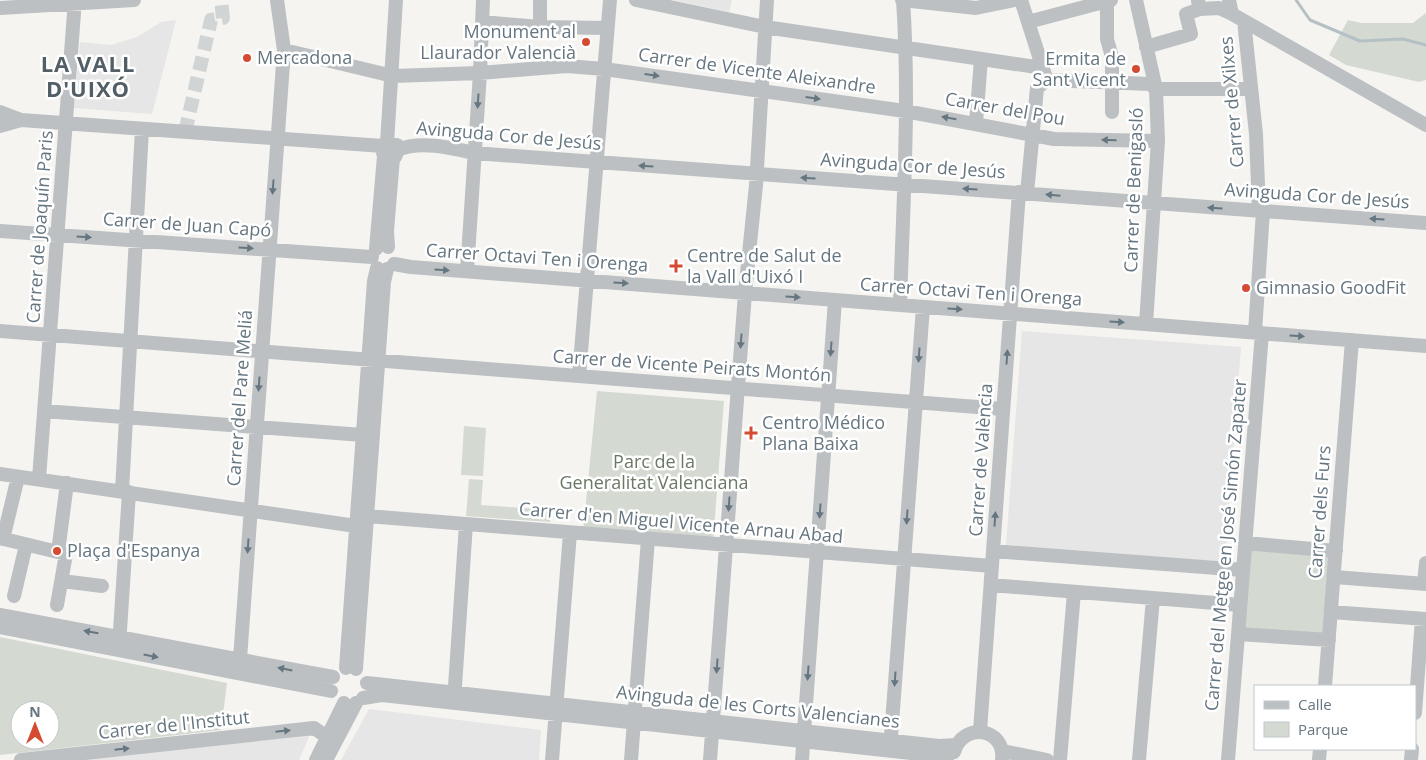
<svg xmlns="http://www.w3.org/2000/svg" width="1426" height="760" font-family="'Open Sans',sans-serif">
<rect width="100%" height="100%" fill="#f5f4f1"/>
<!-- built -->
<path fill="#e5e6e5" d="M 673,0 L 732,0 L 729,12 Z
M 176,20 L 152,114 L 74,108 L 80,42 L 111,45 L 137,37 L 161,22 Z
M 1022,331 L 1241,347 L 1225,562 L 1006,545 Z
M 369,709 L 541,730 L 539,760 L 341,760 Z
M 311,732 L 299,760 L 76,760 Z"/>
<!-- green -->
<path fill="#d4d9d1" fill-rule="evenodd" d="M 1426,13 L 1426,80 L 1419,82 L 1346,65 L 1329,55 L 1348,20 L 1361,23 L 1413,23 Z
M 597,391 L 724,401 L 713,542 L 583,532 Z
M 464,426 L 486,428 L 483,476 L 461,475 Z
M 469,479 L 483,480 L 481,505 L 551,510 L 550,522 L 466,516 Z
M 1250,549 L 1329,555 L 1322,634 L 1244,629 Z
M 0,637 L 227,683 L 221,730 L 0,755 ZM 20,710 L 50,710 L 50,740 L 20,740 Z"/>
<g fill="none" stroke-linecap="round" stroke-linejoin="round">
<!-- stream -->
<path stroke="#b4c0c3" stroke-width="3" d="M 1296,0 L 1310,20 L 1360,41 L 1403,39 L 1426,45"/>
<!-- minor-tunnel -->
<path stroke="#d1d4d5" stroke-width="14" stroke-dasharray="14 7" stroke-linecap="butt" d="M 185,132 L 211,20 L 223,18 L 221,0"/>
<!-- minor -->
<path stroke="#bcc0c3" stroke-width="14" d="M 540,0 L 540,27
M 636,0 L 765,27 L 1043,68
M 902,0 L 976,8 L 1015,0
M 1021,0 L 1045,75
M 1136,0 L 1156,89 L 1158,141 L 1146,324
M 1229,0 L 1232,14 L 1426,125
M 1107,1 L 1107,39 L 1112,57 L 1112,112
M 1198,1 L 1200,9 L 1219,8 L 1232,14
M 0,8 L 134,0
M 1244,21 L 1256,134 L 1259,211
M 482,22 L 540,27 L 607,28
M 1028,22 L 1111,0
M 1146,47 L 1191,34 L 1186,14 L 1200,9
M 284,50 L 393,76 L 480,73 L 567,66 L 604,69 L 905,111 L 1054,139 L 1158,141
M 1047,80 L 1150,84 L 1156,89
M 1156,89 L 1250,89
M 0,112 L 21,120 L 383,146
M 976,123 L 981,59
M 0,126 L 21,120
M 387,143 L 396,0
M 398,150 C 420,140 452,148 474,153 L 1426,223
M 1027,193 L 1037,88 L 1047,80
M 0,231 L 372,257
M 388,247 L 387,231 L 393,158
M 376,249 L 384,156 L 382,149 L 387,143 L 397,145 L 398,150 L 395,157 L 391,159 L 384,156
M 394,264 L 411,267 L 1426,346
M 467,271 L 480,73 L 483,0
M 900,305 C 903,204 910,101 903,0
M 0,331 L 1003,409
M 1255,332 L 1263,211
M 579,376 L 610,0
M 44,411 L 363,435
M 0,474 L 356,526
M 39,479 L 75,0
M 122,491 L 142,129
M 367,516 L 992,566
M 0,538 L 66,554 L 57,605
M 3,539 L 18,477
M 1245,543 L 1336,551
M 993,551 L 1243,570
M 58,552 L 67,483
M 1334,577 L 1426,584
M 62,581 L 102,586
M 1424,584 L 1426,563
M 991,585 L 1240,605
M 14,596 L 26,545
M 1331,612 L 1426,619
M 0,615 L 333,677
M 0,627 L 331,691
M 1238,634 L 1329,640
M 119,646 L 129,492
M 346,668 L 374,281 L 377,268
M 356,669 L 384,282 L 387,269
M 239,673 L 284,50 L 277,0
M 367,683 L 939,746 L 956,745
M 1325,686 L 1352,340
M 363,698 L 382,695 L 938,756 L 947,760
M 454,701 L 466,524
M 1415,713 L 1422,619
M 980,731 L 1019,192
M 890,750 L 923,307
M 1003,751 L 1047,760
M 954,752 C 963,721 1006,728 1002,760
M 21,760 L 314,728 L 327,737
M 316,760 L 344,703
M 326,760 L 356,703
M 552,760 L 570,533
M 631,760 L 648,539
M 710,760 L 745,293 L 756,185 L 767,0
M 802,760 L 835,300
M 1060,760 L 1074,592
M 1139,760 L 1153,598
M 1228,760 L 1262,333
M 1319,760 L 1320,749
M 1411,760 L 1412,749"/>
</g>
<!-- one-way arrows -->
<defs><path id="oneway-solid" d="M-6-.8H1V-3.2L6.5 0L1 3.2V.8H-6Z" transform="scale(1.25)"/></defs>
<g fill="#667680">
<use href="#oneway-solid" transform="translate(652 75) rotate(8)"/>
<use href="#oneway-solid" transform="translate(813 98) rotate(8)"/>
<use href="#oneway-solid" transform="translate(478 101) rotate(94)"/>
<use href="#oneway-solid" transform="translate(949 118) rotate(-170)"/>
<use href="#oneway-solid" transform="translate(1109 140) rotate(-179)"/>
<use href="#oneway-solid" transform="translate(646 166) rotate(-176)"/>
<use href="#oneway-solid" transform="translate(808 178) rotate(-176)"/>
<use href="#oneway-solid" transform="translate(273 187) rotate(94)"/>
<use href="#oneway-solid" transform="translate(970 189) rotate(-176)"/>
<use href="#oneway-solid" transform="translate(1053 195) rotate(-175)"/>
<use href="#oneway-solid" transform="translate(1215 208) rotate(-176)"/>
<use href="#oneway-solid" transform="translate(1377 219) rotate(-176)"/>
<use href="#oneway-solid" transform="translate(84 237) rotate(4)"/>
<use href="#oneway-solid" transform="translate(246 248) rotate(4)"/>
<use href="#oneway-solid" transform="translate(442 270) rotate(4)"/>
<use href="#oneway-solid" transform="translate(621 283) rotate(4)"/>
<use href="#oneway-solid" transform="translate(793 297) rotate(4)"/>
<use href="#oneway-solid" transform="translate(955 309) rotate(4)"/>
<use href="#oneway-solid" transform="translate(1117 322) rotate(4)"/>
<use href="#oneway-solid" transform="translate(1297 336) rotate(4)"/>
<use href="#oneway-solid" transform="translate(741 341) rotate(94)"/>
<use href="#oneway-solid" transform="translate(831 349) rotate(94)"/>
<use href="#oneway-solid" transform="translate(919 355) rotate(94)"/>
<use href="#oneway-solid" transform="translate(1007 357) rotate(-86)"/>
<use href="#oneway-solid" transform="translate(259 384) rotate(94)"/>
<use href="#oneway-solid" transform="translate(729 504) rotate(94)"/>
<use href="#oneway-solid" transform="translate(820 511) rotate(94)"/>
<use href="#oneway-solid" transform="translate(907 517) rotate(94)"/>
<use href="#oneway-solid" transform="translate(995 519) rotate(-86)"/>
<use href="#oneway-solid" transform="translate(248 546) rotate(94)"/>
<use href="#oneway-solid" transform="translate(91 632) rotate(-170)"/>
<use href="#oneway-solid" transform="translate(151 656) rotate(11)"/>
<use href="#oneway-solid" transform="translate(717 666) rotate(94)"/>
<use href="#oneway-solid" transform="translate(285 669) rotate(-169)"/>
<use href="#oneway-solid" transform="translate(808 673) rotate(94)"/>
<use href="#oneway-solid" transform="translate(895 679) rotate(94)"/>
<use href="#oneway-solid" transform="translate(283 731) rotate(-6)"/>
<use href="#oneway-solid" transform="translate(122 749) rotate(-6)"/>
</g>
<!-- markers -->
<g fill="#d54b31" stroke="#fff" stroke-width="2">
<circle cx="586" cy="42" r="5"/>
<circle cx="247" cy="58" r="5"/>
<circle cx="1136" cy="69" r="5"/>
<path d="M673.5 258.5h5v5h5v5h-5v5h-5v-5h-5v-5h5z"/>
<circle cx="1246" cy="288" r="5"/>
<path d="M748.5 425.5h5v5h5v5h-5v5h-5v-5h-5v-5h5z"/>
<circle cx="57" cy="551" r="5"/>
</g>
<g text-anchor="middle" stroke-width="5" stroke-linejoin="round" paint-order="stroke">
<!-- poi labels -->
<g font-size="18" fill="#667680" stroke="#fff" text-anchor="start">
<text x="576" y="38" text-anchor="end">Monument al<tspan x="576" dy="21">Llaurador Valencià</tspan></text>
<text x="257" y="64">Mercadona</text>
<text x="1126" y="65" text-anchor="end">Ermita de<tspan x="1126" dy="21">Sant Vicent</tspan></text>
<text x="687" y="262">Centre de Salut de<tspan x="687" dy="21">la Vall d'Uixó I</tspan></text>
<text x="1256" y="294">Gimnasio GoodFit</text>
<text x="762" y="429">Centro Médico<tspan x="762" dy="21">Plana Baixa</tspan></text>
<text x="67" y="557">Plaça d'Espanya</text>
</g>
<!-- street labels -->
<g font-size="18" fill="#667680" stroke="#fff">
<text transform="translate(757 71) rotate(8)" y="6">Carrer de Vicente Aleixandre</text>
<text transform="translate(1232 102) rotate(-95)" y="6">Carrer de Xilxes</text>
<text transform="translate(1005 109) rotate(10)" y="6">Carrer del Pou</text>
<text transform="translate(509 136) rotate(5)" y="6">Avinguda Cor de Jesús</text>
<text transform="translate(913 166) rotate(4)" y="6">Avinguda Cor de Jesús</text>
<text transform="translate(1134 190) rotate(-88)" y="6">Carrer de Benigasló</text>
<text transform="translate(1317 196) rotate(4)" y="6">Avinguda Cor de Jesús</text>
<text transform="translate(187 225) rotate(4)" y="6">Carrer de Juan Capó</text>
<text transform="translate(40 227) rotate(-86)" y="6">Carrer de Joaquín Paris</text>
<text transform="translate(537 258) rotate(4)" y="6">Carrer Octavi Ten i Orenga</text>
<text transform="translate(971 292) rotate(4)" y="6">Carrer Octavi Ten i Orenga</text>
<text transform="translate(692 366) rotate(4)" y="6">Carrer de Vicente Peirats Montón</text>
<text transform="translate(240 398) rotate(-86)" y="6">Carrer del Pare Meliá</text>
<text transform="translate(981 460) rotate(-86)" y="6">Carrer de València</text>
<text transform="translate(1320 512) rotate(-86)" y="6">Carrer dels Furs</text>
<text transform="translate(681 523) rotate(5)" y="6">Carrer d'en Miguel Vicente Arnau Abad</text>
<text transform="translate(1226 545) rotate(-85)" y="6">Carrer del Metge en José Simón Zapater</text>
<text transform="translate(758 707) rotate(6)" y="6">Avinguda de les Corts Valencianes</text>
<text transform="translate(174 725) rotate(-6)" y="6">Carrer de l'Institut</text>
</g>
<!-- park labels -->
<g font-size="18" fill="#6a7864" stroke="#fff">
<text x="654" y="468">Parc de la<tspan x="654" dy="21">Generalitat Valenciana</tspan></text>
</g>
<!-- district labels -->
<g font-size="22" font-weight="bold" letter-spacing="1" fill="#535f66" stroke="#fff">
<text x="88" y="72">LA VALL<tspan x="88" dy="25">D'UIXÓ</tspan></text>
</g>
</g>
<!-- legend -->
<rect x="1254" y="685" width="162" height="65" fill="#ffffff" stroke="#c2c8cc"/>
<rect x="1264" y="701" width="25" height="8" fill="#bcc0c3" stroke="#c2c8cc"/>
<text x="1298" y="710" font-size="15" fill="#667680">Calle</text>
<rect x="1264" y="722" width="25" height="15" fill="#d4d9d1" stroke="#c2c8cc"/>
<text x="1298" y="735" font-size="15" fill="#667680">Parque</text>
<!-- north arrow -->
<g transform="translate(35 725)"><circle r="24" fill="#ffffff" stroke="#c2c8cc"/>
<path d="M0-4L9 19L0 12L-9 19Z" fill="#d54b31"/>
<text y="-8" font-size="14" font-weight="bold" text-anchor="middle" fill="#667680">N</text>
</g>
</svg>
